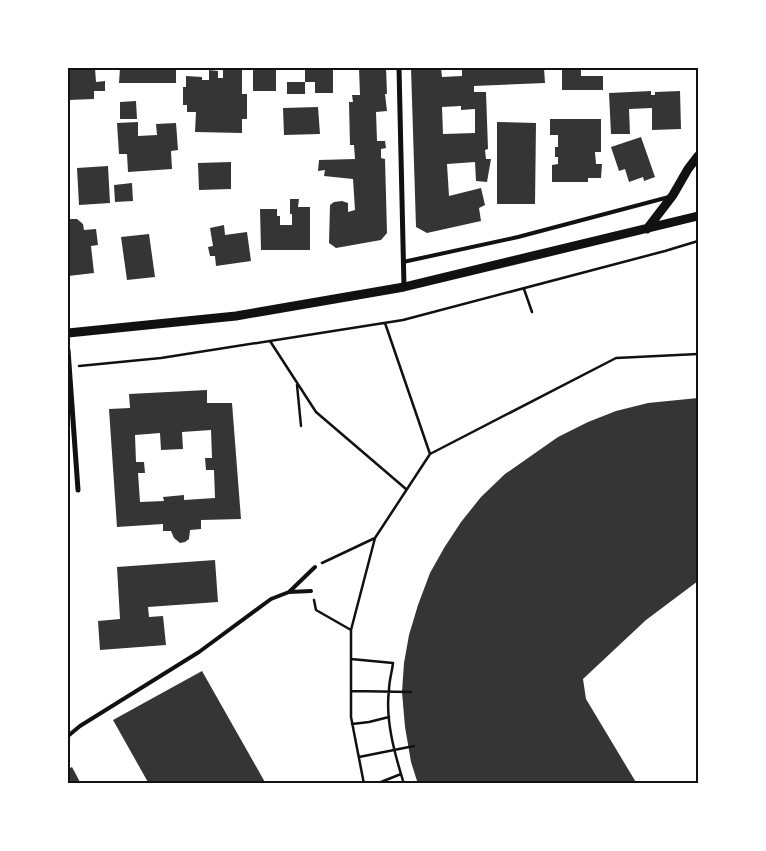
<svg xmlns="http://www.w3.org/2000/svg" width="766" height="851" font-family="'DejaVu Sans',sans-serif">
<rect width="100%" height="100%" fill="#fff"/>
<!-- building -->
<path fill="#353535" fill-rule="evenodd" d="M 68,68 L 95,68 L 96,82 L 105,81 L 105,91 L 94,91 L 94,99 L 68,100 Z
M 120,68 L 176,68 L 176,83 L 119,83 Z
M 223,68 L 242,69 L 242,94 L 247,94 L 247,119 L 242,119 L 242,133 L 195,132 L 196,112 L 187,112 L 187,105 L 183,105 L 183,87 L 186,87 L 186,76 L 202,77 L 202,80 L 209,80 L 209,70 L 218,71 L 218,78 L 223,78 Z
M 253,68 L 276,68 L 276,91 L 253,91 Z
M 305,68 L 338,68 L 338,70 L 333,70 L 333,93 L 315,93 L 315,82 L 305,82 Z
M 359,68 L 386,68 L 387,94 L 385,94 L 387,111 L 376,112 L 377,141 L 385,141 L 386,148 L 381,149 L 381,158 L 385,159 L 387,233 L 381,240 L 336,248 L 329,243 L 330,205 L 334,202 L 342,201 L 348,203 L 348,212 L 355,210 L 353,179 L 324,176 L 325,170 L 318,171 L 319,160 L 355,159 L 354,145 L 350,145 L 349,102 L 353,102 L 352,95 L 360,95 Z
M 411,68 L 441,68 L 442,77 L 462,76 L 462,68 L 544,68 L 545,83 L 474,86 L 474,92 L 486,92 L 488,149 L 485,150 L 486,159 L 491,159 L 487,182 L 476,181 L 475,162 L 447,164 L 449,196 L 481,188 L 485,205 L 479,208 L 481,221 L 427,233 L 416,227 ZM 461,106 L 461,110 L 475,109 L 475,133 L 443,134 L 442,107 Z
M 562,68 L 581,68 L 581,76 L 603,76 L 603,90 L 562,90 Z
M 287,82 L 305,82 L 305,94 L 287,94 Z
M 651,91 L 651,95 L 655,95 L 655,92 L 680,91 L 681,129 L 652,130 L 652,108 L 629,109 L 630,134 L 611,134 L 609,93 Z
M 136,101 L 137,119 L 120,119 L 120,102 Z
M 318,107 L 320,134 L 284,135 L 283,108 Z
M 550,119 L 601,119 L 601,152 L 595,152 L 596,164 L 602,164 L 601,178 L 588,178 L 588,182 L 552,182 L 552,165 L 558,164 L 558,157 L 555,157 L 555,147 L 558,147 L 558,135 L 550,135 Z
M 138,122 L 138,136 L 157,135 L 156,124 L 176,123 L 178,150 L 171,151 L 172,169 L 128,172 L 127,154 L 119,154 L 117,123 Z
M 497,122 L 536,123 L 535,204 L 497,204 Z
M 641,137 L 655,177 L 644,181 L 643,177 L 629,182 L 625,169 L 619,171 L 611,147 Z
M 231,162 L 231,189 L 199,190 L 198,163 Z
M 108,166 L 110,203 L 79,205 L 77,168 Z
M 132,183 L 133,201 L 115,202 L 114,185 Z
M 290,199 L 299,199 L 298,207 L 310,207 L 310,250 L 261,250 L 260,209 L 277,209 L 277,216 L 280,216 L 280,225 L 292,225 L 292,214 L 290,214 Z
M 71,219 L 77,219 L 83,224 L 84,230 L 96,229 L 98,245 L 91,246 L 94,273 L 68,276 L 68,220 Z
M 224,225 L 225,235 L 247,232 L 251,261 L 216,266 L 215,256 L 210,256 L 208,247 L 213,246 L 210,228 Z
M 149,234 L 155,277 L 127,280 L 121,237 Z
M 207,390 L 207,403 L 232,403 L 241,519 L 201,520 L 201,529 L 190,530 L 189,539 L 185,542 L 180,543 L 174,538 L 171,531 L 163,531 L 163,524 L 117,527 L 109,409 L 130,408 L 129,394 ZM 211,430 L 212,458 L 205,458 L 206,470 L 214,470 L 215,498 L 184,500 L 184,495 L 163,497 L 164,501 L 140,502 L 138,473 L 145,473 L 144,462 L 136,462 L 135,435 L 160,433 L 161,450 L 183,449 L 182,432 Z
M 698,398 L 698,581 L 646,620 L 583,679 L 586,699 L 637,784 L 418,784 L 411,762 L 405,727 L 402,692 L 404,663 L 409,635 L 418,605 L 430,573 L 444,548 L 461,522 L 481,497 L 505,474 L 558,437 L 588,422 L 616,411 L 648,403 Z
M 215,560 L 218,602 L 148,607 L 149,617 L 163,616 L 166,645 L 100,650 L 98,621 L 120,619 L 117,567 Z
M 202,671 L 266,784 L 149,784 L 113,720 Z
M 72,767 L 81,784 L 68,784 L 68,769 Z"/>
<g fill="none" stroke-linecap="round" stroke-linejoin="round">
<!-- path -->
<path stroke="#111" stroke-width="2.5" d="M 524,289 L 532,312
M 385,323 L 430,454
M 270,341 L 316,412 L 406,489
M 79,366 L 161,358 L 403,320 L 665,251 L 698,241
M 297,385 L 301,426
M 322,563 L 375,538
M 314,600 L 316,610 L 351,630
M 351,659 L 393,663 C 392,672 389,681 389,690 C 385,720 395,755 404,784
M 351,691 L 411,692
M 352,724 L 369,722 L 389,717
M 359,757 L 414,746
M 364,784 L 351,717 L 351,630 L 375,538 L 430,454 L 616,358 L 698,354
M 376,784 L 401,774"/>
<!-- service -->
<path stroke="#111" stroke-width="4" d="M 403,262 L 518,237 L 669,197
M 289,592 L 311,591
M 68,736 L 80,726 L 199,652 L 271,599 L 289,592 L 315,567"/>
<!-- minor -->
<path stroke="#111" stroke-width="5" d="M 399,68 L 404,287
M 68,350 L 78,490"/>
<!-- tertiary -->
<path stroke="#111" stroke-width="9" d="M 647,229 L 673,195 L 688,169 L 698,156
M 68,333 L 236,316 L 404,287 L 698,216"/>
</g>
<!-- border -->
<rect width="766" height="851" fill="none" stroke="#ffffff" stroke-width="138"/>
<rect x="69" y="69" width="628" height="713" fill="none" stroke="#111" stroke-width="2"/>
</svg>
